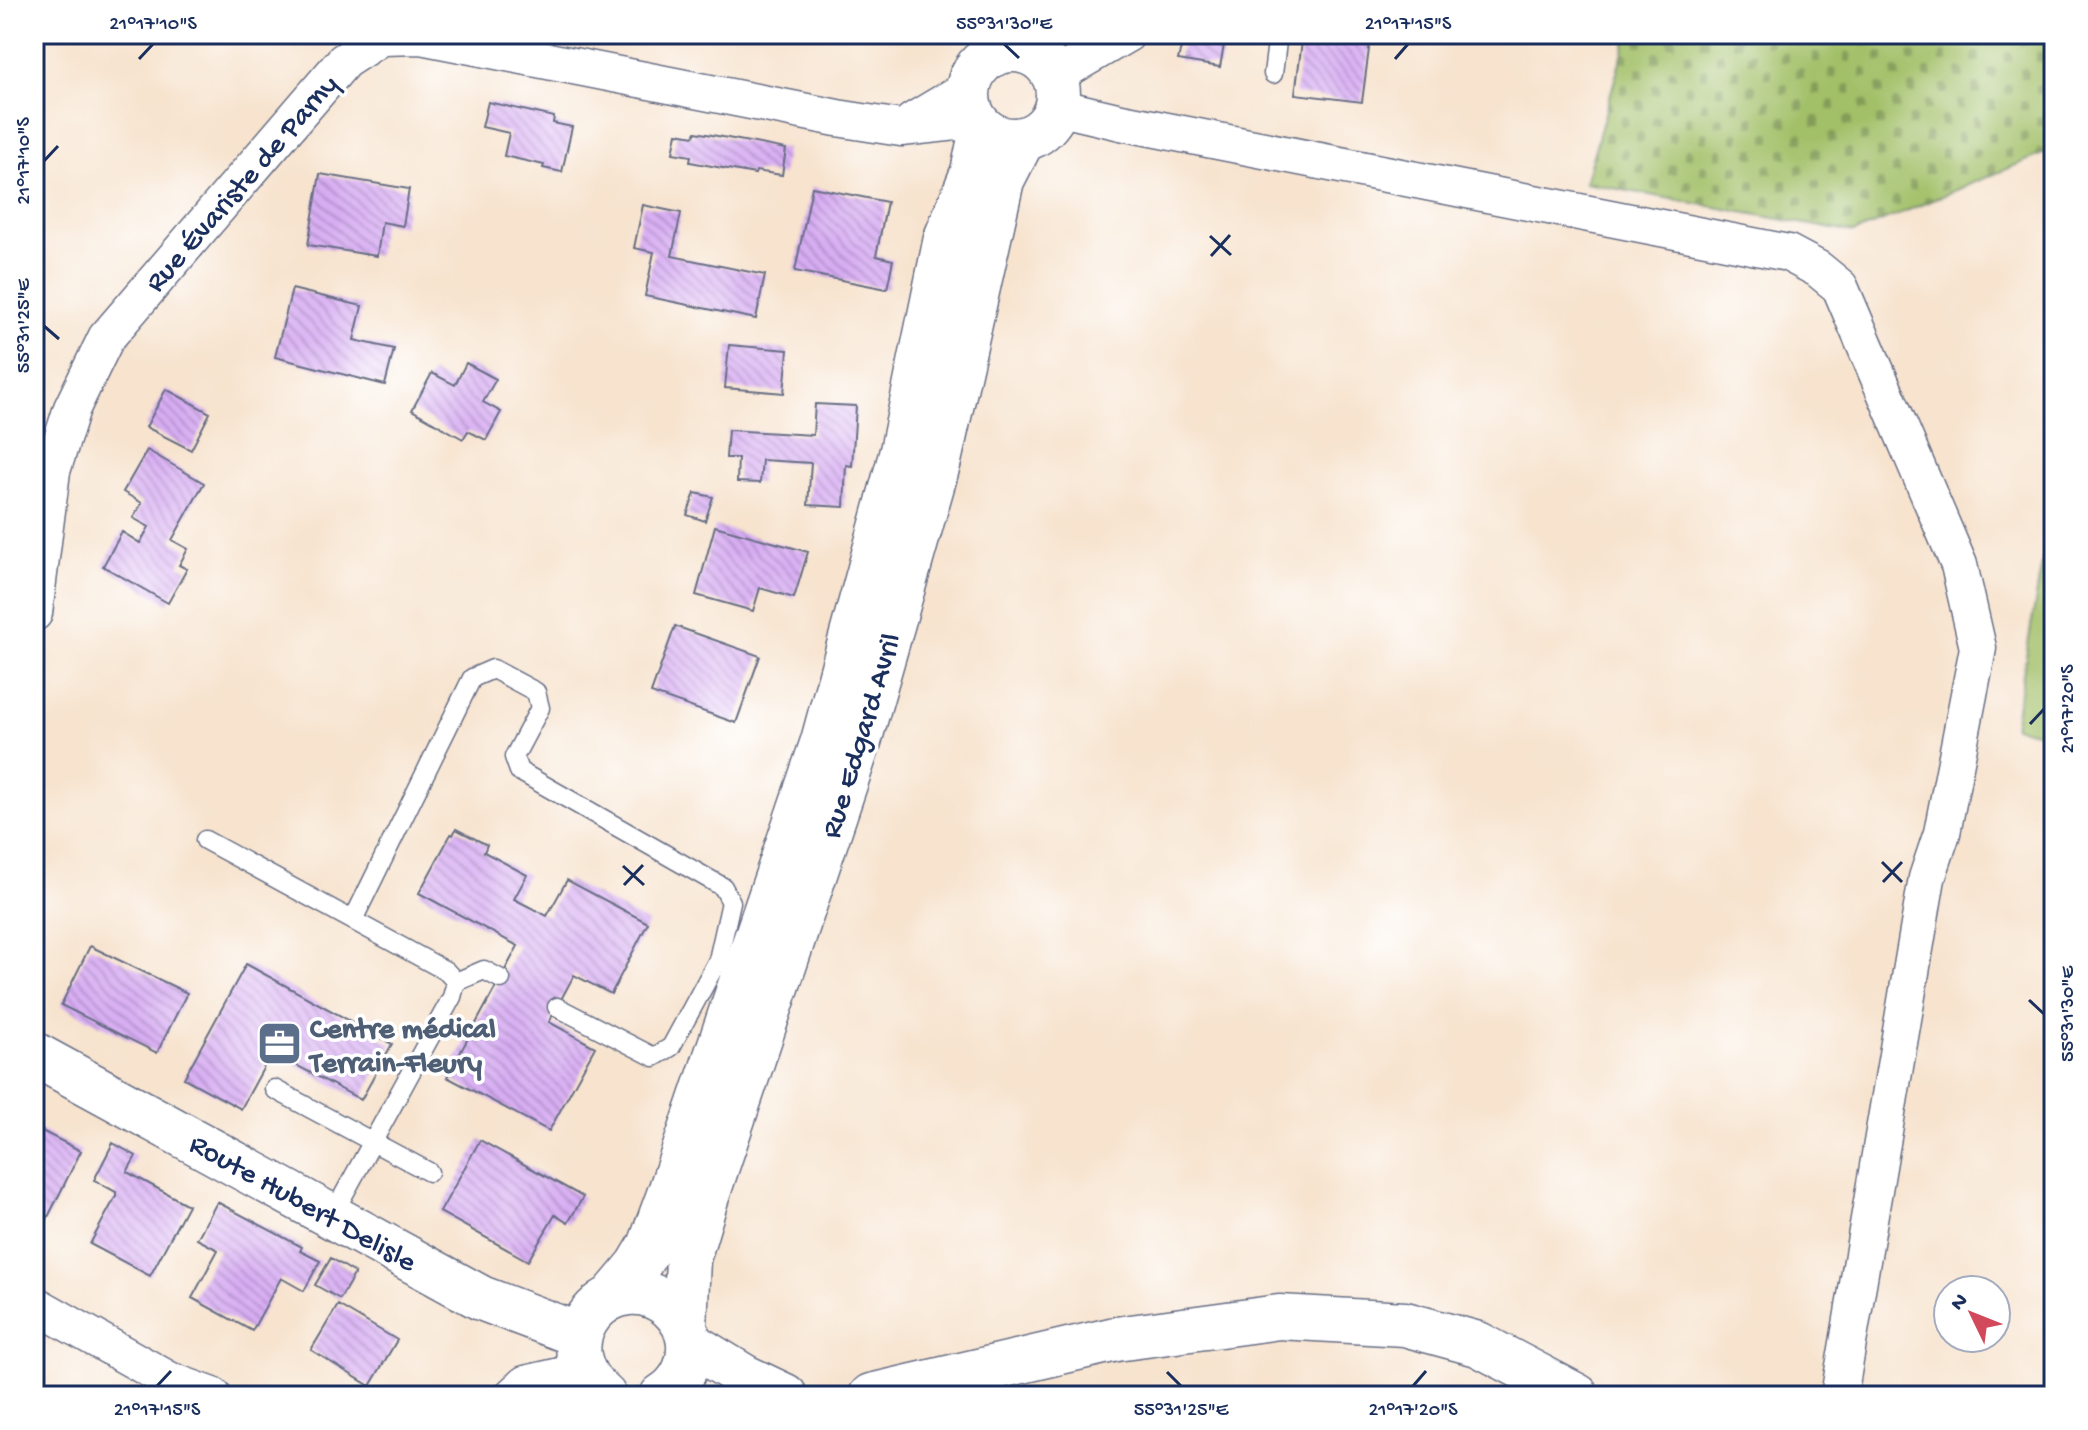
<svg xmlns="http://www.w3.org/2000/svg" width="2088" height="1430" font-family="'Gochi Hand',sans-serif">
<defs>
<pattern id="cemetery-stones" width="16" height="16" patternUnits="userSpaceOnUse" patternTransform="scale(2)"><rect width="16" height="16" fill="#a2c068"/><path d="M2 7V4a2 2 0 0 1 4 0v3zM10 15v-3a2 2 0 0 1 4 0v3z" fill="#839c59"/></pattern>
<pattern id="building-back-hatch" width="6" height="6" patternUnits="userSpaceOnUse" patternTransform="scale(2)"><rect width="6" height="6" fill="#d8adf3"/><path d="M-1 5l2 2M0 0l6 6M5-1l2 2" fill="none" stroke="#ae8dc8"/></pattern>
</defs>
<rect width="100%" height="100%" fill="#fff"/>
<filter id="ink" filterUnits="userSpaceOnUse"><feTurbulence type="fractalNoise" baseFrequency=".0125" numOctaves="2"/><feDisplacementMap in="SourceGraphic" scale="16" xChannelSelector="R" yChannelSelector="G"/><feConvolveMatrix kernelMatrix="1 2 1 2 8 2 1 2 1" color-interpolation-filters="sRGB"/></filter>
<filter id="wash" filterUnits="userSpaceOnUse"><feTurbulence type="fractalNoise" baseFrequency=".006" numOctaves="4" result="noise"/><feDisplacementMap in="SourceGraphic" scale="32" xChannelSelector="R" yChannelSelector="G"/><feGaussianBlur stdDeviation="1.8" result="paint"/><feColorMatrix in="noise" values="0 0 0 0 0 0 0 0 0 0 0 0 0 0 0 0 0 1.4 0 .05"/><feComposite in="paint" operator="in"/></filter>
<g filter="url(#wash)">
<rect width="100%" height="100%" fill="#f7e3ce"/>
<!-- green -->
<path fill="#a2c068" stroke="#5e7863" stroke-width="2" d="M 2054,492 L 2054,736 L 2014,727 Z"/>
<!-- cemetery -->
<path fill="url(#cemetery-stones)" stroke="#5e7863" stroke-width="2" d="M 1628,34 L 2054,34 L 2054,149 L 1854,233 L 1585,183 Z"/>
<g id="blocks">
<!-- building -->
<path fill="url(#building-back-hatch)" d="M 1184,34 L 1226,34 L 1220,67 L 1178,60 Z
M 1303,34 L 1371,34 L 1362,102 L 1295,94 Z
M 488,102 L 554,117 L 553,123 L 572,127 L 562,172 L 543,168 L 544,165 L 504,156 L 509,133 L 482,127 Z
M 696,132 L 786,149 L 782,175 L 756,171 L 755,174 L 690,162 L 691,156 L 673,153 L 677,133 L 694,136 Z
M 320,174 L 409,189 L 403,226 L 382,222 L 377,256 L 308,245 Z
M 812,187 L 887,202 L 876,256 L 893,260 L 887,289 L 795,271 Z
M 643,205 L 681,213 L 672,256 L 765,275 L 756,319 L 645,296 L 654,252 L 634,248 Z
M 292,289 L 362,306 L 354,340 L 394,349 L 385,385 L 275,357 Z
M 729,345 L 788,350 L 784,393 L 725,388 Z
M 466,363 L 496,379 L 483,402 L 501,412 L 486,440 L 468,431 L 463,439 L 412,410 L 432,373 L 455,385 Z
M 166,389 L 210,413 L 191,450 L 146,427 Z
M 815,404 L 856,406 L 852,466 L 846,465 L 844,507 L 808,505 L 811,463 L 762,460 L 760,483 L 737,482 L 738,458 L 726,458 L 728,430 L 813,435 Z
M 147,450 L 204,483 L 172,540 L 188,549 L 179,565 L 187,569 L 168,603 L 103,566 L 122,532 L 140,543 L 149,527 L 133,518 L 142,503 L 123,492 Z
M 695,493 L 713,497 L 705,521 L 687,515 Z
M 715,526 L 808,552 L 794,598 L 760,588 L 753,611 L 696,595 Z
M 675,626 L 760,656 L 736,723 L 651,693 Z
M 456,829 L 487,845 L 484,852 L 527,875 L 514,899 L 547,916 L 567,880 L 648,923 L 611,994 L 574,975 L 549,1022 L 595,1047 L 549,1131 L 447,1077 L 518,946 L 419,893 L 451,834 L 453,835 Z
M 90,946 L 187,993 L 157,1053 L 61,1005 Z
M 246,964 L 392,1044 L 361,1100 L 272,1052 L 241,1109 L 184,1078 Z
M 34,1127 L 81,1151 L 46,1221 L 34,1214 Z
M 480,1140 L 583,1197 L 568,1223 L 555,1215 L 528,1261 L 440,1212 Z
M 113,1143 L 136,1156 L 127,1172 L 188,1205 L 150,1276 L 90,1244 L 116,1196 L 116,1192 L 94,1180 Z
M 217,1202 L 302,1247 L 300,1251 L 320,1261 L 304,1291 L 281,1278 L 252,1331 L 192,1298 L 218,1250 L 197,1239 Z
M 331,1258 L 355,1273 L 340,1299 L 315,1285 Z
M 338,1305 L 397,1340 L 370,1386 L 311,1350 Z"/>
</g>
</g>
<g filter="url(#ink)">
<use href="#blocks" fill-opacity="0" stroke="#686e85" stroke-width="2"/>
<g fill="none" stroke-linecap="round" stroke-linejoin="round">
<defs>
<path id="lane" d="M 1273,74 L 1278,34
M 205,840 L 446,971 L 456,982 L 452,997 L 332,1216
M 353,920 L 472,678 L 493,669 L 536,692 L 540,708 L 514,757 L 519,771 L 723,887 L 731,902 L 718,960 L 671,1047 L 654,1057 L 557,1007
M 456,982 L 484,970 L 501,979
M 274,1089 L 429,1172"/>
<path id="street" d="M 1055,76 L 1127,34
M 1057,107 L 1121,122 L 1788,253 L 1818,269 L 1840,287 L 1959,565 L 1978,648 L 1942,833 L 1927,878 L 1839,1396
M 913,121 L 968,88
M 34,613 L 52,471 L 72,408 L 106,338 L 344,61 L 381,37 L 421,36 L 837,118 L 901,128 L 975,120
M 34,1304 L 169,1380 L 213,1396
M 512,1396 L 525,1384 L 582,1371"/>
<path id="secondary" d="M968 95a45 45 0 1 1 90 0a45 45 0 1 1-90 0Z
M 34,1054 L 481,1298 L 579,1335
M 612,1297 L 638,1266 L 650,1246 L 671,1189 L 823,741 L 902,451 L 946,238 L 973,172 L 982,129
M 685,1326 L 688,1259 L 706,1199 L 858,745 L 939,461 L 1002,180 L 1023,139
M 689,1343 L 745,1377 L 785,1396
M 604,1396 C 538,1343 614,1259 670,1307 C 681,1317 688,1330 689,1344 C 690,1366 680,1385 662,1396
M 871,1396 L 1116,1339 L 1279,1317 L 1405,1324 L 1478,1344 L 1577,1396"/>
</defs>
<!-- lane casing -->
<use href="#lane" stroke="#686e85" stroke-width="21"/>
<!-- street casing -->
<use href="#street" stroke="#686e85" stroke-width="39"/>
<!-- secondary casing -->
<use href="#secondary" stroke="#686e85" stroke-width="47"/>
<!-- lane -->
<use href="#lane" stroke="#fff" stroke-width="18"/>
<!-- street -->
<use href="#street" stroke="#fff" stroke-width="36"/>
<!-- secondary -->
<use href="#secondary" stroke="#fff" stroke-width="44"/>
</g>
</g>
<!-- ticks -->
<path fill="none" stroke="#1b2f5e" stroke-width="3" d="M 1004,44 L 1019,58M 139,59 L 153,44M 1395,59 L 1408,44M 44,161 L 58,146M 1210,236 L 1231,255M 1211,256 L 1230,235M 44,326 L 59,339M 2030,724 L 2044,709M 1882,862 L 1902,882M 623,866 L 644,885M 1883,882 L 1902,862M 624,885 L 643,865M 2029,1000 L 2044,1014M 1167,1372 L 1181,1386M 157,1386 L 171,1371M 1413,1386 L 1426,1371"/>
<!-- icons -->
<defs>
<symbol id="office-square" viewBox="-11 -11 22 22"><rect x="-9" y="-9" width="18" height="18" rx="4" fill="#5c6f8a" stroke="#fff"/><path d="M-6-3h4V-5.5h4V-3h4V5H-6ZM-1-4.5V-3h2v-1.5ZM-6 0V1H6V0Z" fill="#fff"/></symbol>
</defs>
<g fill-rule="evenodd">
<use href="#office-square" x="254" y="1018" width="51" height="51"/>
</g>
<g text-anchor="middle" stroke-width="7" stroke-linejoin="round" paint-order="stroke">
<!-- street labels -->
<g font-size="30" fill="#1b2f5e" stroke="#fff">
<text transform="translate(240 182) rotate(-49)" y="10">Rue Évariste de Parny</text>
<text transform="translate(859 735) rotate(-73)" y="10">Rue Edgard Avril</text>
<text transform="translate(304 1201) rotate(29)" y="10">Route Hubert Delisle</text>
</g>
<!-- service labels -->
<g font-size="30" font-weight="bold" fill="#4e5e75" stroke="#fff" text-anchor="start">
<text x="310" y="1037">Centre médical<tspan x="310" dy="34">Terrain-Fleury</tspan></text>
</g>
</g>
<!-- margin -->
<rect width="2088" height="1430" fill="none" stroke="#fff" stroke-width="88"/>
<!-- north arrow -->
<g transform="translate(1972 1314) rotate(313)"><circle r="38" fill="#ffffff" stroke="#a4acbf" stroke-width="2"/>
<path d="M0-6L14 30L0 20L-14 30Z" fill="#d1495b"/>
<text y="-12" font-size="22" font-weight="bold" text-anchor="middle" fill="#1b2f5e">N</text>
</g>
<rect x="44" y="44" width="2000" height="1342" fill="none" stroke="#1b2f5e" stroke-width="3"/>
<g font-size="20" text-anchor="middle" fill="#1b2f5e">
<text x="153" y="29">21°17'10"S</text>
<text x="1004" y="29">55°31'30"E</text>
<text x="1408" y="29">21°17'15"S</text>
<text transform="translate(22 161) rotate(-90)" y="7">21°17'10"S</text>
<text transform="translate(22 326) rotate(-90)" y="7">55°31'25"E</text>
<text transform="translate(2066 709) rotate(-90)" y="7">21°17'20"S</text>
<text transform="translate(2066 1014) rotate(-90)" y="7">55°31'30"E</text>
<text x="157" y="1415">21°17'15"S</text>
<text x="1181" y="1415">55°31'25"E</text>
<text x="1413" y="1415">21°17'20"S</text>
</g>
</svg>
